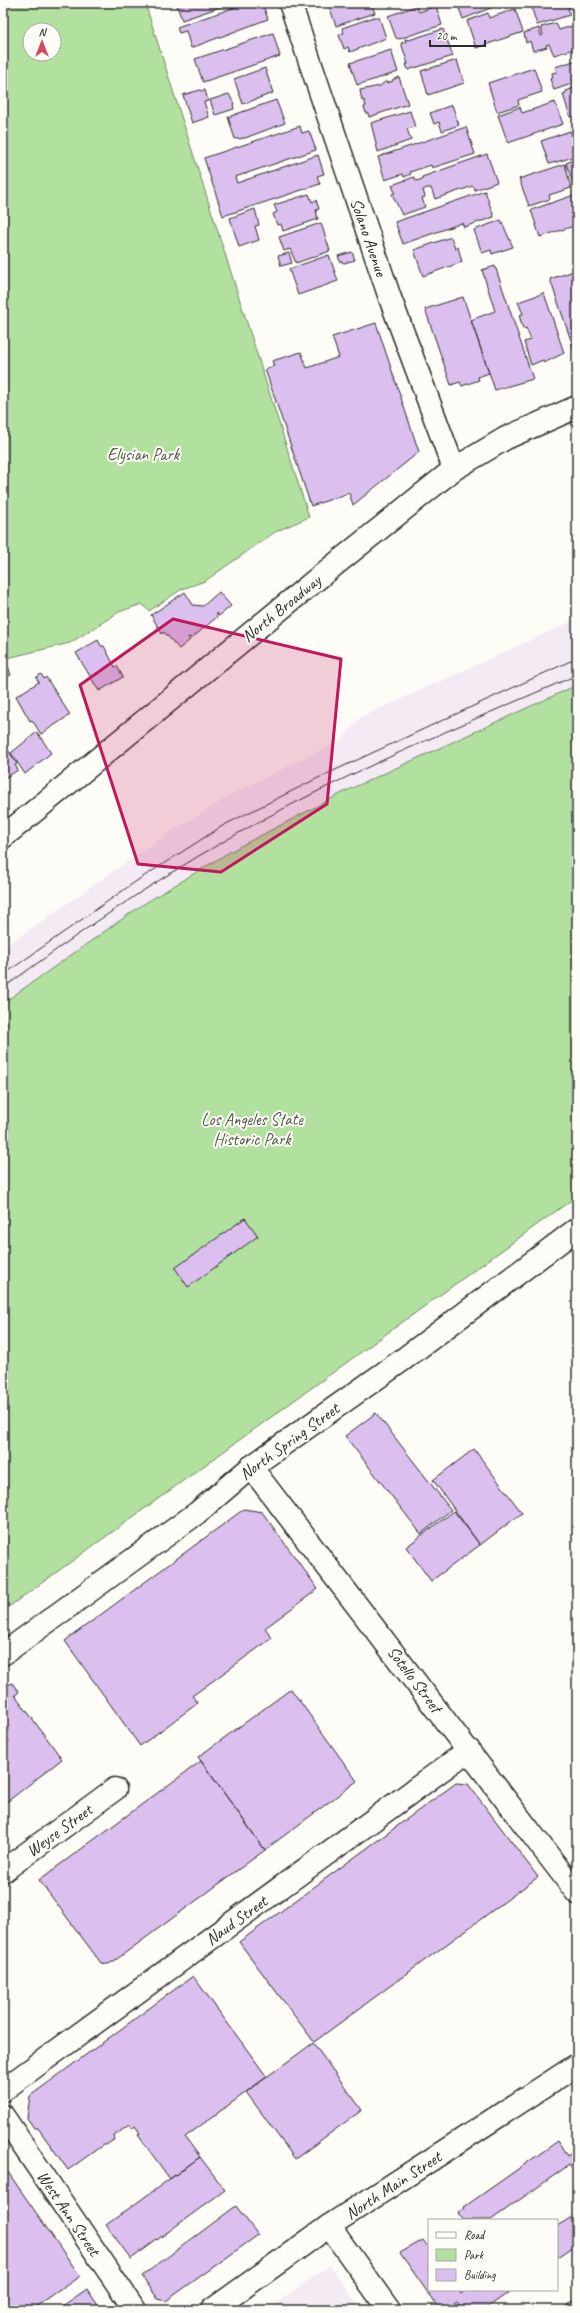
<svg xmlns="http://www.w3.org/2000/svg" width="580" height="2313" font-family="Caveat,sans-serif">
<rect width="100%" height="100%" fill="#fdfcf7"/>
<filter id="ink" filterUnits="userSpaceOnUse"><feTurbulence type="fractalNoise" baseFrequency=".025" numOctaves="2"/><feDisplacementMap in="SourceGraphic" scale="8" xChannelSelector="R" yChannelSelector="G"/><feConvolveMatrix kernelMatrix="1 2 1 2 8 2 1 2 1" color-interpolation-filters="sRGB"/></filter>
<g filter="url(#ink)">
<!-- built -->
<path fill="#f3eaf4" d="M 577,619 L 577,685 L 346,791 L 185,878 L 142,905 L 3,1003 L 3,948 L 164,836 L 234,793 L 341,740 L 361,717 Z
M 330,2265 L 361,2310 L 267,2310 Z"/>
<!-- green -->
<path fill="#b2e09e" stroke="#6e8664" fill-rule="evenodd" d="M 3,3 L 145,3 L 309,517 L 275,532 L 205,581 L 182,589 L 149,611 L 142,604 L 119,612 L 70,643 L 3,659 ZM 30,30 L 54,30 L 54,54 L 30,54 Z
M 577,685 L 577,1196 L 3,1611 L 3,1003 L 142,905 L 233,850 L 346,791 Z"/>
<!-- building -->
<path fill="#dbbfee" stroke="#2b2b2b" d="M 180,3 L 232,3 L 182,20 L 177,6 Z
M 248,3 L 262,3 L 268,19 L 191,48 L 186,31 L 179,33 L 177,27 Z
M 328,3 L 371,3 L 375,13 L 336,26 Z
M 457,3 L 503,3 L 463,19 Z
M 530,3 L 569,3 L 570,7 L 568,8 L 570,15 L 537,25 Z
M 416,6 L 419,12 L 436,6 L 442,25 L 399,39 L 396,38 L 388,16 Z
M 515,9 L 523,32 L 476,48 L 467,21 L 488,13 L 489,18 Z
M 374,17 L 379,17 L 386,38 L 350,52 L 348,47 L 344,49 L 339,35 L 344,33 L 342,28 Z
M 556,23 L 559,30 L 572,26 L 573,32 L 577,30 L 577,48 L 554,55 L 549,44 L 546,45 L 547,47 L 533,51 L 530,41 L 526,43 L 524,33 L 539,28 L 541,36 L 543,35 L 541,27 Z
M 443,29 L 453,56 L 408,70 L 406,64 L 408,64 L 401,43 L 406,42 L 405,39 L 409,40 Z
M 273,33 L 280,56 L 203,82 L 195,59 Z
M 391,50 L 398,72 L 357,85 L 350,63 Z
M 457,60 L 464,83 L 428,95 L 421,71 Z
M 577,60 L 577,82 L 554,90 L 550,79 L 553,78 L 552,73 L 557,72 L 555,67 Z
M 265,68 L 273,93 L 243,104 L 234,79 Z
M 534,68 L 542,92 L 518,100 L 519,105 L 497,112 L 488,83 Z
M 399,77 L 408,104 L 369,117 L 368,113 L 366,113 L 364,107 L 366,106 L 364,100 L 362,101 L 360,90 L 380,86 L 386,81 L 387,83 L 393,81 L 392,80 Z
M 576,87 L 577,90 L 576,121 L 573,116 L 570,117 L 563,94 L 566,93 L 566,91 Z
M 200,90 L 201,91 L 205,90 L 208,101 L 204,102 L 209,117 L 192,123 L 183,95 Z
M 229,94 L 234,104 L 233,105 L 234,109 L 215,115 L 210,100 Z
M 276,100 L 285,123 L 245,138 L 235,139 L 228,117 Z
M 555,102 L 563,124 L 508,143 L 498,115 L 520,107 L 522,113 Z
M 452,105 L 459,125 L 442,131 L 439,122 L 434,124 L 430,113 Z
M 410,111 L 415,127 L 407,129 L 411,140 L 378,152 L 371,123 Z
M 300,126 L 302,133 L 309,131 L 316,150 L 235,177 L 237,183 L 318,155 L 324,174 L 317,176 L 320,184 L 223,216 L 204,158 Z
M 466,127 L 475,154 L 432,168 L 431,165 L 410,172 L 411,174 L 404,177 L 403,174 L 385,180 L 378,157 Z
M 570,131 L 577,146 L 577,156 L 549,164 L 541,141 Z
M 487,154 L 497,182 L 475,190 L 473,186 L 435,199 L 431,188 L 427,188 L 423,190 L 425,197 L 422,198 L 425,207 L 402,215 L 392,194 L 395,193 L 392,185 L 414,177 L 416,181 L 423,179 L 422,177 Z
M 577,159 L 577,185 L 574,186 L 566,163 Z
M 565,164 L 571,188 L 549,195 L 550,199 L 529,206 L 519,179 Z
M 485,191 L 494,217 L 464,227 L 462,223 L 403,244 L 395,222 Z
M 309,194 L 312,202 L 316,200 L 319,209 L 316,210 L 318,219 L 283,231 L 281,224 L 277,225 L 273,214 L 277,212 L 274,205 Z
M 577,194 L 577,225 L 540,237 L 531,210 Z
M 255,209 L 259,225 L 255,226 L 259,240 L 239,247 L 230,218 Z
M 501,220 L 513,247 L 492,254 L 491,250 L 482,253 L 474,230 Z
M 321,223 L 330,251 L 296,263 L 290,249 L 284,251 L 279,237 Z
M 451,237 L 455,249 L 458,247 L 462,262 L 423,276 L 414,250 Z
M 352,252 L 355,260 L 344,263 L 340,261 L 338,256 Z
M 289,253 L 292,263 L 281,266 L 278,256 Z
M 329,255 L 338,281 L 298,295 L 289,269 Z
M 495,266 L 533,379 L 495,390 L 471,320 L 495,311 L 482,270 Z
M 577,270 L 577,358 L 550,279 Z
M 544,293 L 564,353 L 544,363 L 543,360 L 531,365 L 524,342 L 531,340 L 526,328 L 523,329 L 519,315 L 523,314 L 518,302 Z
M 463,297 L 489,373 L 478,377 L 479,380 L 462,386 L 460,382 L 451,385 L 425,309 Z
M 376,323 L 419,452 L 353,505 L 349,493 L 311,506 L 265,369 L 274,366 L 272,361 L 301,352 L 307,368 L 339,357 L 332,337 Z
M 185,592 L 193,605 L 203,606 L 219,592 L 231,606 L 219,616 L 217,613 L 217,617 L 192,638 L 188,637 L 190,640 L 179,649 L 164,632 L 162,634 L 151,615 Z
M 98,640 L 101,646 L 104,646 L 115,667 L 117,666 L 123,677 L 99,691 L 76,653 Z
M 8,666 L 11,675 L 3,678 L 3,668 Z
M 41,674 L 44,679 L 46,677 L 70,715 L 41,734 L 32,720 L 30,721 L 16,696 L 39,682 L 36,678 Z
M 37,732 L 51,753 L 25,774 L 11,753 Z
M 3,742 L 17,764 L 15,765 L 18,770 L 3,779 Z
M 245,1218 L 258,1236 L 188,1287 L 175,1268 Z
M 376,1413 L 451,1510 L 421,1534 L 345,1436 Z
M 474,1449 L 522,1513 L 480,1545 L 433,1480 Z
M 244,1509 L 262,1512 L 318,1589 L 265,1628 L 272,1638 L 192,1696 L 198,1703 L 140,1746 L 65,1641 Z
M 454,1511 L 480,1545 L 431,1581 L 406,1547 Z
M 12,1683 L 19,1692 L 15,1695 L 62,1759 L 3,1805 L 3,1687 Z
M 291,1689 L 357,1781 L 265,1850 L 198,1757 Z
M 201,1761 L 265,1850 L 117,1959 L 109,1964 L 101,1963 L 39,1880 Z
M 456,1783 L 468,1784 L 538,1877 L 314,2042 L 239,1942 Z
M 193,1976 L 267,2077 L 185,2137 L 200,2157 L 170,2179 L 138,2135 L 140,2133 L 135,2126 L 132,2129 L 129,2125 L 114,2136 L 115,2139 L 106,2145 L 103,2145 L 68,2170 L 38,2128 L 34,2128 L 27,2118 L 30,2096 Z
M 313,2043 L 362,2110 L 295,2159 L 246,2092 Z
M 558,2141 L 567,2156 L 577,2149 L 577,2176 L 569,2165 L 491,2220 L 463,2220 L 458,2213 L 465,2208 L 464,2207 Z
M 200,2157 L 225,2190 L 131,2259 L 106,2225 Z
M 3,2165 L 80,2276 L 31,2310 L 3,2310 Z
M 236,2206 L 258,2235 L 166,2301 L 158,2299 L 142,2276 Z
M 577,2214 L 577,2244 L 557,2258 L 557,2226 Z
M 423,2240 L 429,2248 L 429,2290 L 459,2290 L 461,2294 L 467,2290 L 512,2290 L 484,2310 L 463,2310 L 457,2302 L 445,2310 L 440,2310 L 400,2253 Z
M 87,2289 L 101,2310 L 56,2310 L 61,2307 Z
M 577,2298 L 577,2310 L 560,2310 Z"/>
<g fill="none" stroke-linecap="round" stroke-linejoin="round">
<defs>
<path id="minor" d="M 251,1467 L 577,1893
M 3,1871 L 115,1789
M 3,2090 L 469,1750
M 3,2116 L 135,2310
M 329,2226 L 389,2310"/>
<path id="major" d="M 290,3 L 390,298 L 454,469
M 3,837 L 317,579 L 454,469 L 506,438 L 577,407
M 3,1654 L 197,1513 L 251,1467 L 401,1361 L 577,1229
M 212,2310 L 329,2226 L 577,2065"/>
</defs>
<!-- minor casing -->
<use href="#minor" stroke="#2b2b2b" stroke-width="25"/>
<!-- major casing -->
<use href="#major" stroke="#2b2b2b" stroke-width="25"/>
<!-- minor -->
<use href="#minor" stroke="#fdfcf7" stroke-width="22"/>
<!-- major -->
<use href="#major" stroke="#fdfcf7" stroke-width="22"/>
<!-- tram -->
<path stroke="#2b2b2b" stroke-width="1" d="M 3,975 L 135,882 L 224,825 L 316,779 L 577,658
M 3,988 C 76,935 150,883 228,839 C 338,776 461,725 577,675"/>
</g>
</g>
<!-- marked area -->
<path fill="#c2185b" fill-opacity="0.2" stroke="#c2185b" stroke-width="3" stroke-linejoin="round" d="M 173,619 L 341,659 L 327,804 L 221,872 L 138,864 L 80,685 Z"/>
<g text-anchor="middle" stroke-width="4" stroke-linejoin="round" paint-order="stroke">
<!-- street labels -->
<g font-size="17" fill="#2b2b2b" stroke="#fdfcf7">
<text transform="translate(369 237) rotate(71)" y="6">Solano Avenue</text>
<text transform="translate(281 608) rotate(-39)" y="6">North Broadway</text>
<text transform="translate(289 1441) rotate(-36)" y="6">North Spring Street</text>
<text transform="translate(415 1679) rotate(53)" y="6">Sotello Street</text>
<text transform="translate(59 1830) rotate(-36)" y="6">Weyse Street</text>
<text transform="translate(236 1920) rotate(-36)" y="6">Naud Street</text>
<text transform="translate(393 2185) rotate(-33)" y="6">North Main Street</text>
<text transform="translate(69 2213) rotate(56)" y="6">West Ann Street</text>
</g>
<!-- park labels -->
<g font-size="17" fill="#4d5848" stroke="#fdfcf7">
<text x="143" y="460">Elysian Park</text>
<text x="252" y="1125">Los Angeles State<tspan x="252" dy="20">Historic Park</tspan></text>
</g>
</g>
<!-- margin -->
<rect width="580" height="2313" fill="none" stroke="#fdfcf7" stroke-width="16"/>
<rect x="8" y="8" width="564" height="2297" fill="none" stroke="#2b2b2b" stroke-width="1.5" filter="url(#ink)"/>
<!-- legend -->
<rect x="428" y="2219" width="130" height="72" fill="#fdfcf7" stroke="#a9a8a5"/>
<rect x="436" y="2232" width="20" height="6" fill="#fdfcf7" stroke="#a9a8a5"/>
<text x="464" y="2239" font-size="12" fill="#2b2b2b">Road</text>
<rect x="436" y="2249" width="20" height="12" fill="#b2e09e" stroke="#a9a8a5"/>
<text x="464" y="2259" font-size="12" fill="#2b2b2b">Park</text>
<rect x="436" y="2269" width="20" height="12" fill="#dbbfee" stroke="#a9a8a5"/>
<text x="464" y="2279" font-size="12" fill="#2b2b2b">Building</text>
<!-- north arrow -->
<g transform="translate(42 42)"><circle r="19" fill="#fdfcf7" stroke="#a9a8a5"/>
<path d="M0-3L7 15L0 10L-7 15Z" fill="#d1495b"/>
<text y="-6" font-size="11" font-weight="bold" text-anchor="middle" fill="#2b2b2b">N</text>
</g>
<!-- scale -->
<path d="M430 40v6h55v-6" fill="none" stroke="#2b2b2b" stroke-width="2"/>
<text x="436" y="40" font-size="12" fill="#2b2b2b" stroke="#fdfcf7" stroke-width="3" paint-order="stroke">20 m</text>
</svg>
